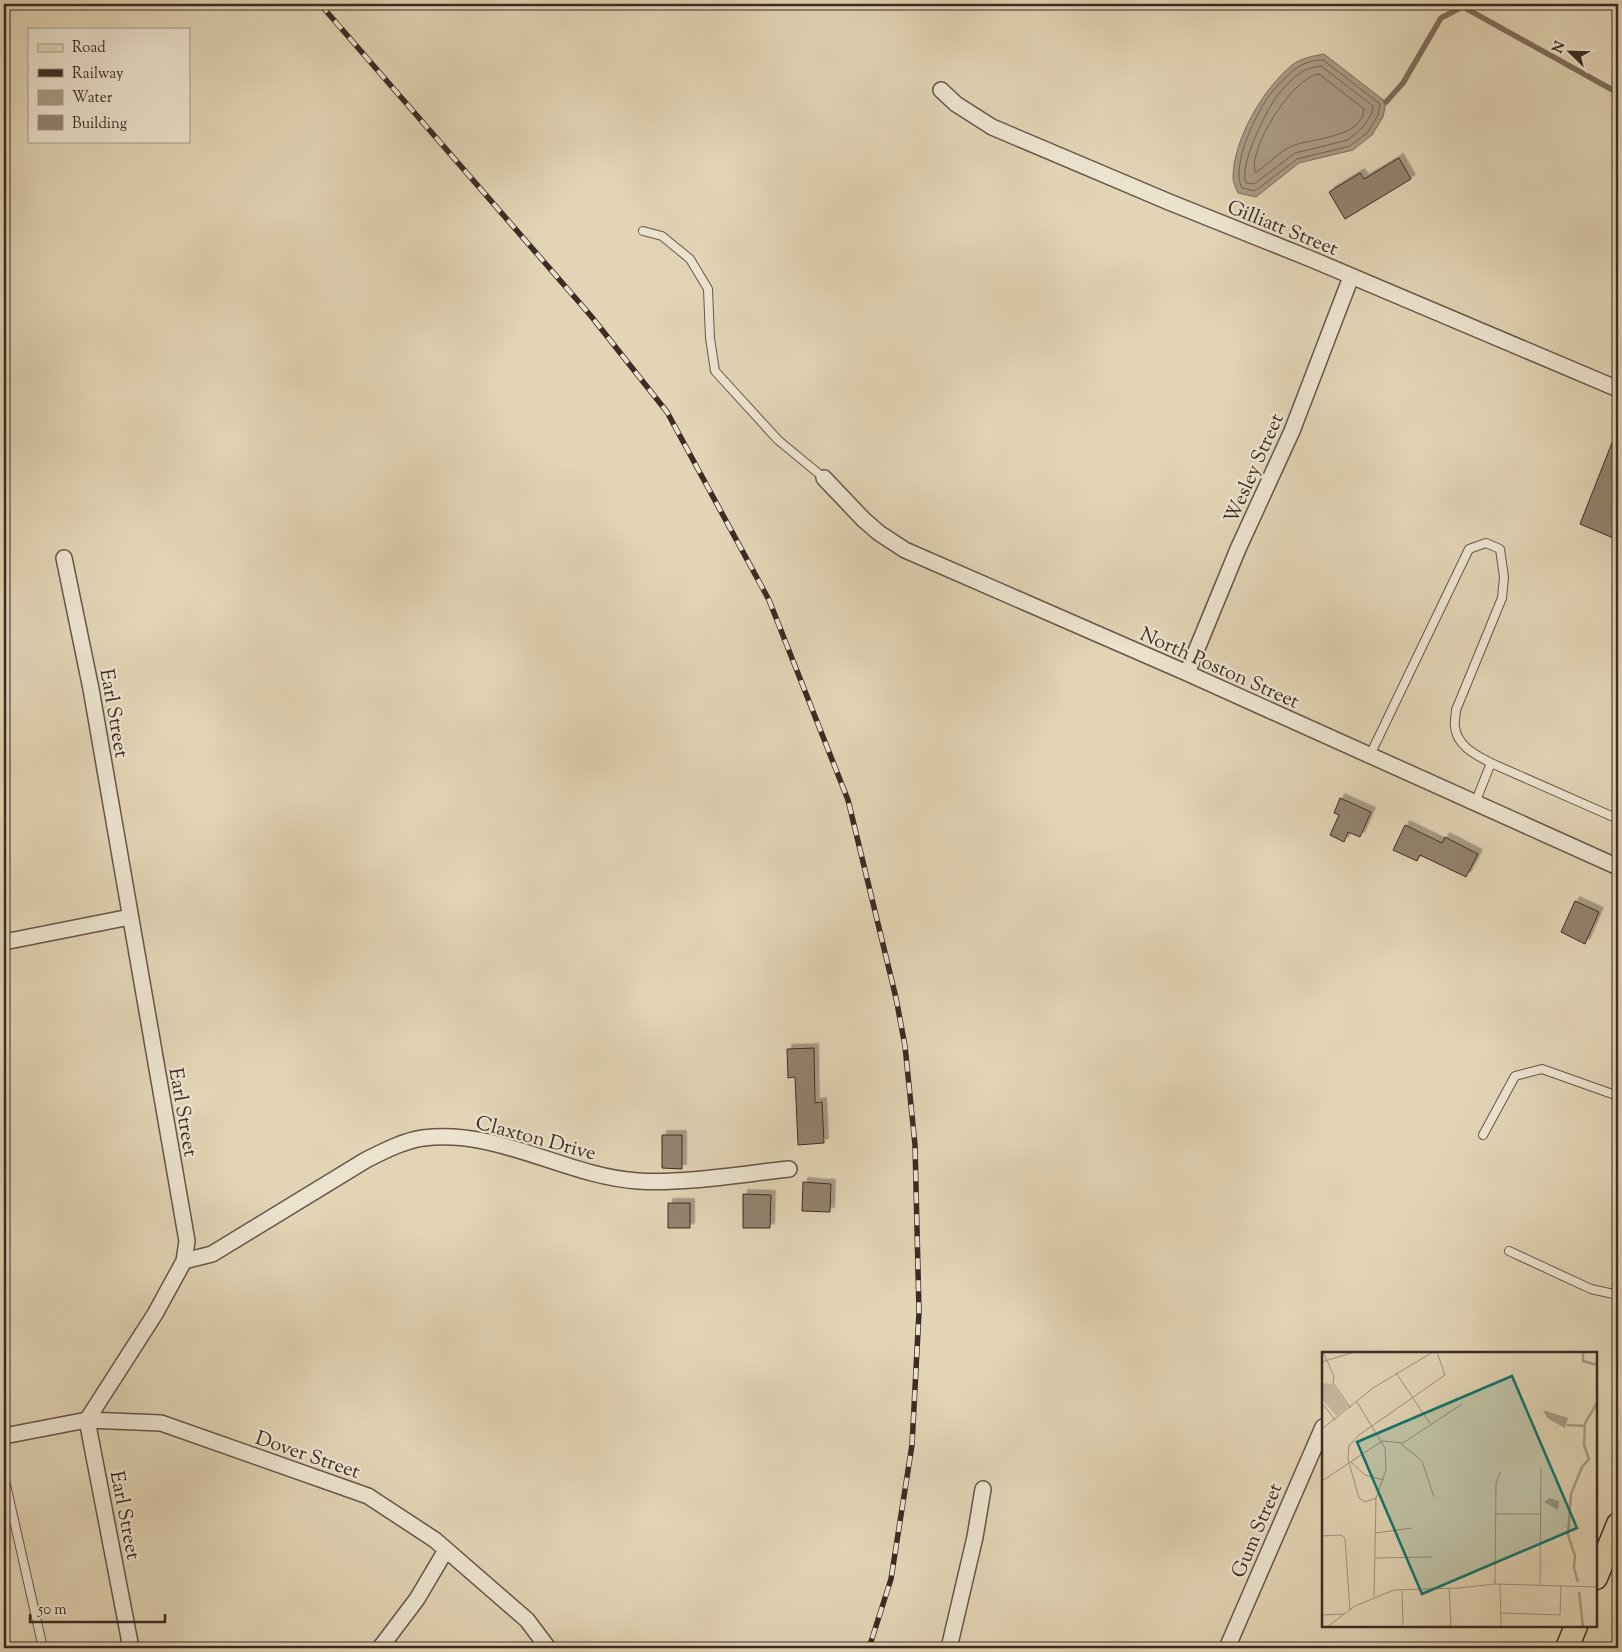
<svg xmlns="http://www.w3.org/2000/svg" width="1622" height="1652" font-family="'Sorts Mill Goudy',serif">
<defs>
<filter id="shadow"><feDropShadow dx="4.5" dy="-4.5" stdDeviation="0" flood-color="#0004"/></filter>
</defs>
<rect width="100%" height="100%" fill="#e2d4b5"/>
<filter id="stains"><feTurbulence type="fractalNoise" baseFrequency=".004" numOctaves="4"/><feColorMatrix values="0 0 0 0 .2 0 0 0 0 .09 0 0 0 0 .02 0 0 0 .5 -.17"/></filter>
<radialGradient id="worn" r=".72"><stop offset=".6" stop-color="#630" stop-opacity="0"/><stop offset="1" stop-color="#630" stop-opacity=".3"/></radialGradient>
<!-- water -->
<path fill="#aa9b84" stroke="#7e6e5e" d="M 1324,54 L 1386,102 L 1383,117 L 1372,135 L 1353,150 L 1299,163 L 1256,197 L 1238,193 C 1236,188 1233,183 1233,178 C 1233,140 1263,89 1292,65 C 1301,58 1313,56 1324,54 Z"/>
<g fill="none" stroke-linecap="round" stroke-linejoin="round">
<!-- shore -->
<path stroke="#746354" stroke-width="1" d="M 1323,60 L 1380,104 L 1378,115 L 1368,132 L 1350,146 L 1297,159 L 1255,191 L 1242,188 C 1230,166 1257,110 1272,92 C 1279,84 1287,76 1294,70 C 1302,63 1313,60 1323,60 Z
M 1321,66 L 1373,106 L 1372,113 L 1363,127 L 1348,140 L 1295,153 L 1254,184 L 1246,183 C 1238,167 1266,111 1277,96 C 1283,89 1291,79 1299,74 C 1305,69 1313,67 1321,66 Z
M 1319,74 L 1364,109 C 1363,138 1312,138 1292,146 C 1280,151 1268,164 1257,172 L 1255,172 C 1248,149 1293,76 1319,74 Z"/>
<!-- stream -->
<path stroke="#7e6e5e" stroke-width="5.5" d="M 1458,4 L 1618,93
M 1386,102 L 1403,83 L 1441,18 L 1464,6"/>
</g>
<!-- building -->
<path fill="#93836f" stroke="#3d2b24" filter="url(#shadow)" d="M 1399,158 L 1411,179 L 1345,219 L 1329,192 L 1360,173 L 1364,179 Z
M 1617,430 L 1618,430 L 1618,540 L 1580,524 Z
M 1340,798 L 1371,812 L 1360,837 L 1348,832 L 1344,842 L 1330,835 L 1339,815 L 1334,813 Z
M 1405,825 L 1442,843 L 1445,837 L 1478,854 L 1466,877 L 1420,855 L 1417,861 L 1393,850 Z
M 1575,901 L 1599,912 L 1585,944 L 1561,932 Z
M 814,1048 L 815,1103 L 822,1102 L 824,1143 L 798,1145 L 795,1077 L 788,1078 L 787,1049 Z
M 662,1135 L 682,1135 L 682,1169 L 662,1168 Z
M 803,1182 L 831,1184 L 830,1212 L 802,1211 Z
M 743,1194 L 771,1195 L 770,1228 L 743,1228 Z
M 668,1203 L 690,1203 L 690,1228 L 668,1228 Z"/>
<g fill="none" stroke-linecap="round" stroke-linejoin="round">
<defs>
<path id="service" d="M 643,231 L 662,236 L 690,259 L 708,289 L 710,338 L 715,371 L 778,440 L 824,478
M 1370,755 L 1469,549 L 1486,543 L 1500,549 L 1504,577 L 1502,598 L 1456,710 C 1456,715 1454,722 1455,727 C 1457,746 1476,755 1491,763 L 1475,803
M 1491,763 L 1618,819
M 1483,1135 L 1515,1076 L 1542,1069 L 1618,1096
M 1509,1251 L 1591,1289 L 1618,1295
M 4,1476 L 43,1648"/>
<path id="minor" d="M 941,90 L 956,104 L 992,127 L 1169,202 L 1311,259 L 1618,389
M 824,478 L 864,520 L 879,533 L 905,550 L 1187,673 L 1618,867
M 64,558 L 91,689 L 187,1241 L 184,1261 L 155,1314 L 87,1420 L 131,1648
M 1187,673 L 1238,549 L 1292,431 L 1351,277
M 4,942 L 130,917
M 184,1261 L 212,1254 L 366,1160 C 384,1151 403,1141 423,1138 C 497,1128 565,1176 638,1181 C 684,1184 742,1174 789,1169
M 4,1436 L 87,1420 L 161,1423 L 368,1496 L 435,1540 L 527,1620 L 548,1648
M 380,1648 L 417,1599 L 446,1550
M 949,1648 L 975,1537 L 983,1489
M 1227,1648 L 1323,1427"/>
<path id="primary" d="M 1596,1578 L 1618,1524
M 1567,1648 L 1576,1626"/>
</defs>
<!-- service casing -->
<use href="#service" stroke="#665548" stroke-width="10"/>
<!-- minor casing -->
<use href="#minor" stroke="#665548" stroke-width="18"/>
<!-- primary casing -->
<use href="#primary" stroke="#3d2b24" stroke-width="25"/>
<!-- service -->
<use href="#service" stroke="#ece3cf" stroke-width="8"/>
<!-- minor -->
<use href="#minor" stroke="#ece3cf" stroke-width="15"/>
<!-- primary -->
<use href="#primary" stroke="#e2d4b5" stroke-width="22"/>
<defs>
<path id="rail" d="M 320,4 L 591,316 L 667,412 L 769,600 L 848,800 L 896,998 L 905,1046 L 915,1145 L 919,1312 L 912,1445 L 891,1579 L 869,1648"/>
</defs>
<!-- rail casing -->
<use href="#rail" stroke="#3d2b24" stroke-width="5.5"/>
<!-- rail -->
<use href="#rail" stroke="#ece3cf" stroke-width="4" stroke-dasharray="11" stroke-linecap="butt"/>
</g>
<g text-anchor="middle" stroke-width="4.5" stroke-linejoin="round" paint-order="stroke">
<!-- street labels -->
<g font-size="20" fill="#3d2b24" stroke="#ece3cf">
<text transform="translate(1283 227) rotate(22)" y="7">Gilliatt Street</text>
<text transform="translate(1253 468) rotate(-66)" y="7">Wesley Street</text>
<text transform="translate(1220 667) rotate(24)" y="7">North Poston Street</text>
<text transform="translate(115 713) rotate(80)" y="7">Earl Street</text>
<text transform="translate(184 1112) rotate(80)" y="7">Earl Street</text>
<text transform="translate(536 1137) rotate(15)" y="7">Claxton Drive</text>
<text transform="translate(308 1454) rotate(19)" y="7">Dover Street</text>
<text transform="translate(126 1515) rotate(79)" y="7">Earl Street</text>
<text transform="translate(1256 1530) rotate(-67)" y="7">Gum Street</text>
</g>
</g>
<!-- overview -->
<g transform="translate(1322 1352)">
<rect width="275" height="275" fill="#e2d4b5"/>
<path d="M 0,31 L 10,32 L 27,54 L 14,64 L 0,47 Z" fill="#c6b79c"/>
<path d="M 221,58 L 246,66 L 243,76 L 225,66 ZM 228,146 L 237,149 L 236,158 L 222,150 Z" fill="#aa9b84"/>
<path fill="none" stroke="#aa9b84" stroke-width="2.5" d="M 261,0 L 261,9 L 275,13M 245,73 L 263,74M 256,230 L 252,216 L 253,204 L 246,183 L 249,142 L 260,115 L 267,107 L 262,93 L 263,71 L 275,51M 257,240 L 261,275"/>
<path fill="none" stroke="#a0907b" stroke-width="1" d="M 1,0 L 12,24 L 11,31 L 29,56M 0,10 L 32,0M 74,21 L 109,73M 35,50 L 63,96 L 64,118 L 54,146 L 52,245M 0,51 L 13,68M 0,77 L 51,36 L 111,0M 79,92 L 100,109 L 112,145M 29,110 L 43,123 L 62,128M 0,129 L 60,89 L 81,91 L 140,52M 54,146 L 43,150 L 37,146 L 26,107 L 27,94 L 37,83 L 123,23 L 115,0M 174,162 L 218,162M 54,181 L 90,176M 0,184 L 19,183 L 23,186 L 28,258M 53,206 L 110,205M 173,232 L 174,131 L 178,120M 178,232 L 179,275M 218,233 L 219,116M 127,236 L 129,273M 80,239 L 81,273M 179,261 L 238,263 L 239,234M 0,263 L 22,262M 5,275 L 33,254 L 72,238 L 137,236 L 173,232 L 275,235M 80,275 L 129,274"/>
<path fill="#0f766e" fill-opacity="0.15" stroke="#0f766e" stroke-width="2.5" d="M 190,24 L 255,176 L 100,242 L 35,90 Z"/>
<rect width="275" height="275" fill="none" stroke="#3d2b24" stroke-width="2.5"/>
</g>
<!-- margin -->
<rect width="1622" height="1652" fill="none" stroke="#e2d4b5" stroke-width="20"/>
<rect x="5" y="5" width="1612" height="1642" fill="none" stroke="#3d2b24" stroke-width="2.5"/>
<rect x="10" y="10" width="1602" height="1632" fill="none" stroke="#3d2b24"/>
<!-- legend -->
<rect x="28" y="28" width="162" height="115" fill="#ece3cf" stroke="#a6998b"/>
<rect x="38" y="44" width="25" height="8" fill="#e2d4b5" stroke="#a6998b"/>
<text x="72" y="52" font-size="15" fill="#3d2b24">Road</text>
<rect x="38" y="69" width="25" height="8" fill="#3d2b24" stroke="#a6998b"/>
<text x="72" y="78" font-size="15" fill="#3d2b24">Railway</text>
<rect x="38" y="90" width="25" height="15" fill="#aa9b84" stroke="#a6998b"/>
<text x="72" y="102" font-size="15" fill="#3d2b24">Water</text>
<rect x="38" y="115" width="25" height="15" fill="#93836f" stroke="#a6998b"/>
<text x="72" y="128" font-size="15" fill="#3d2b24">Building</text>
<!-- north arrow -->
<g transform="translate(1570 52) rotate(293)" stroke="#ece3cf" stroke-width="4" paint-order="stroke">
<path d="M0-4L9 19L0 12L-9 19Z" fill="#3d2b24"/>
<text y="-8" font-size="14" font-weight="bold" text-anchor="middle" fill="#3d2b24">N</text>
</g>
<!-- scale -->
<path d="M30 1614v8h135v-8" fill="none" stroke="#3d2b24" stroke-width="2.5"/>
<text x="38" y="1614" font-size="15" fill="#3d2b24" stroke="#ece3cf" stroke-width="4" paint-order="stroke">50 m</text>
<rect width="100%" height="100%" filter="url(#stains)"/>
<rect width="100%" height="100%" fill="url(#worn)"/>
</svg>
